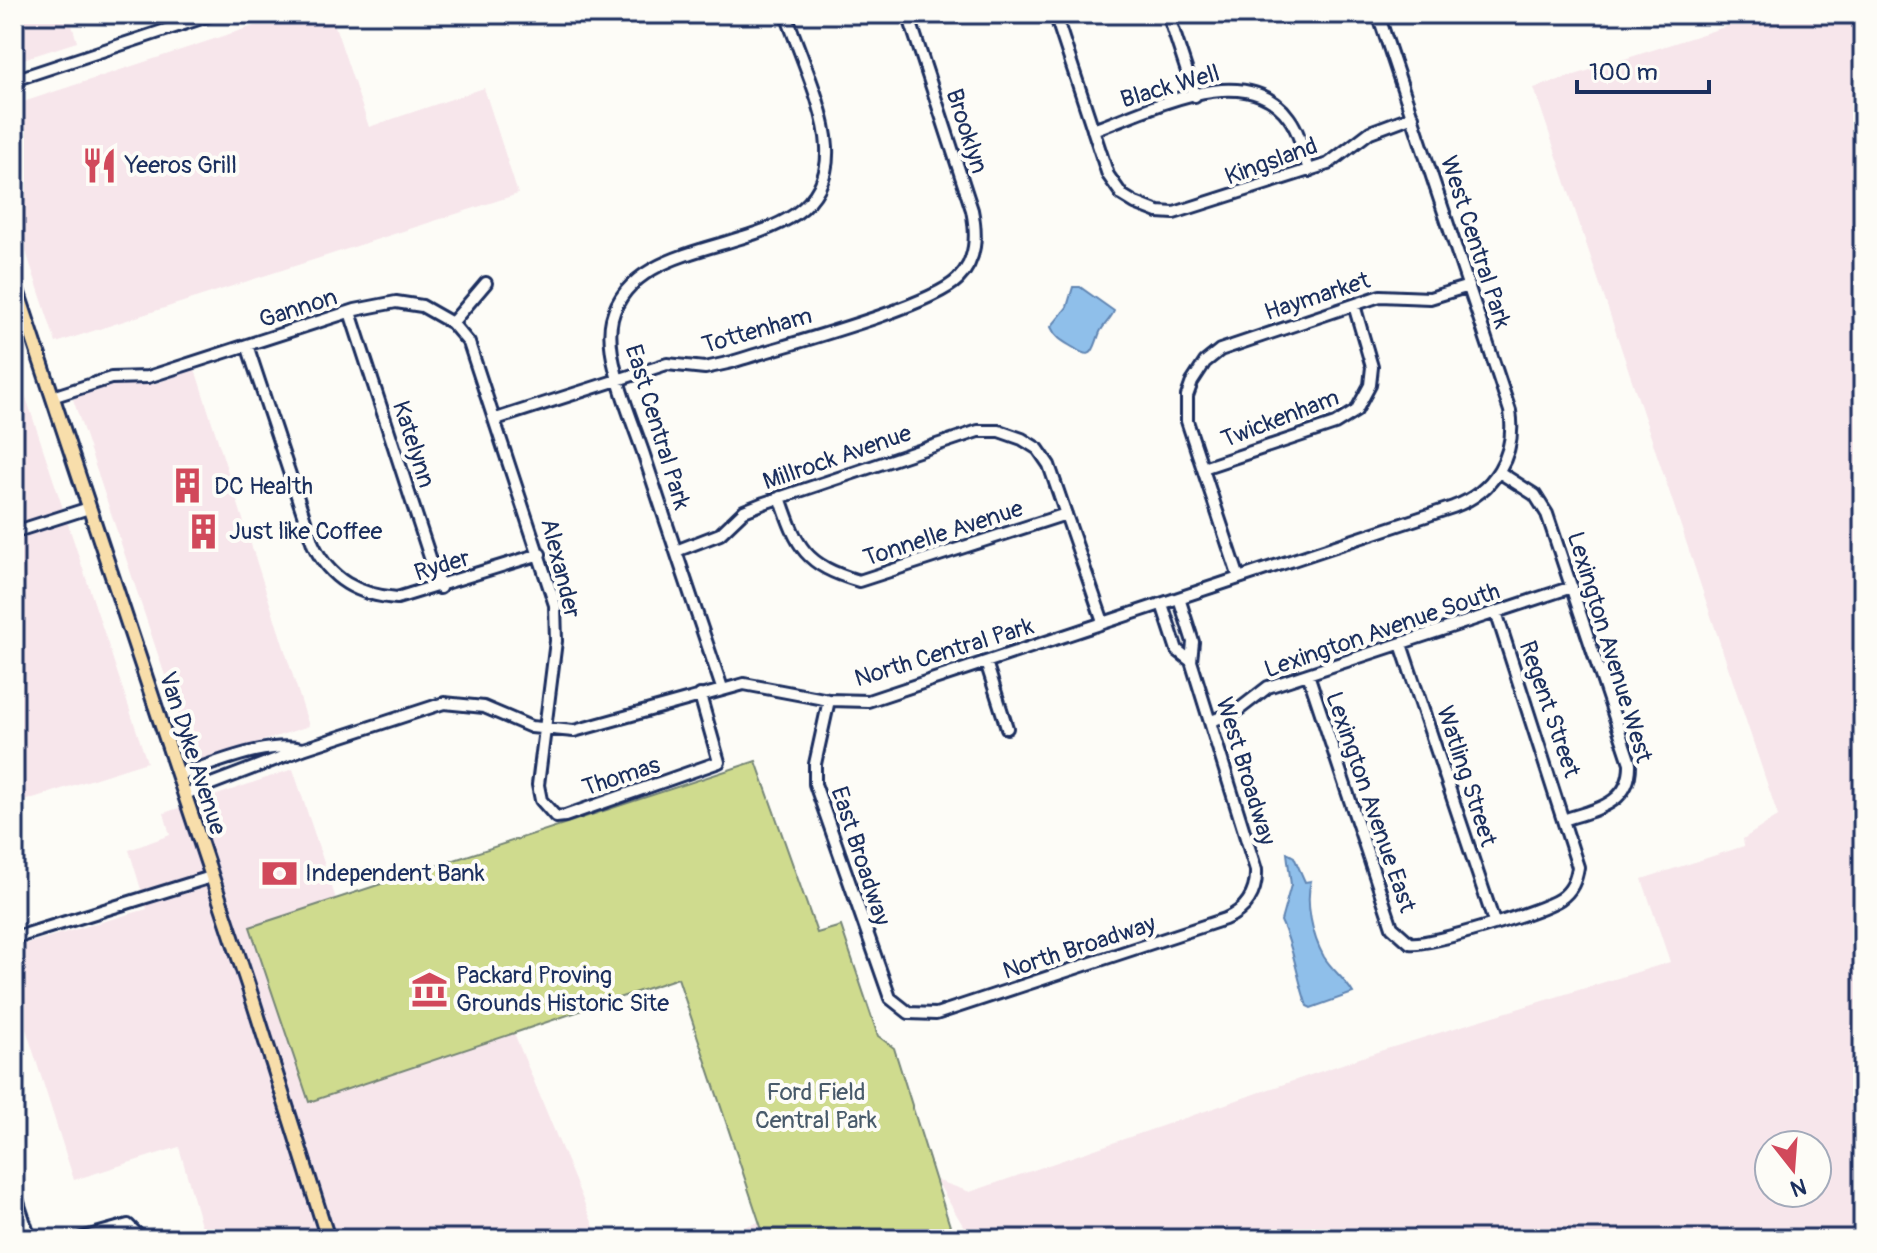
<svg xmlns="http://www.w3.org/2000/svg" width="1877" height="1253" font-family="Pangolin,sans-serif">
<rect width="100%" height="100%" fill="#fdfcf7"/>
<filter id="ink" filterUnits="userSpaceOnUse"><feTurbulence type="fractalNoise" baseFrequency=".0125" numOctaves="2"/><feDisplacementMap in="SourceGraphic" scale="16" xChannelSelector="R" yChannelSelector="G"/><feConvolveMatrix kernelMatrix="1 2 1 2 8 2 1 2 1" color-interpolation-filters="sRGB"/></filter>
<g filter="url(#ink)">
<!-- built -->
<path fill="#f7e6eb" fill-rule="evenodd" d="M 14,14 L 69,14 L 77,42 L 14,62 Z
M 290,14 L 331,14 L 369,127 L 484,88 L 518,194 L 56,343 L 14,215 L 14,105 Z
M 1765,14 L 1863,14 L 1863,1239 L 971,1239 L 936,1180 L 970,1192 L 1380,1051 L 1670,962 L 1642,879 L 1744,846 L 1743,839 L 1778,816 L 1534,88 ZM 1817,1145 L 1817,1193 L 1769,1193 L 1769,1145 Z
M 14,361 L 147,762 L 14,804 Z
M 195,369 L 309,726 L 194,763 L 73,399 L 110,385 L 154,384 Z
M 293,769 L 336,899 L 251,927 L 310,1102 L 514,1033 L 599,1239 L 205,1239 L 179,1147 L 74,1180 L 14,991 L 14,947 L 147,909 L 129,850 L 170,835 L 164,813 Z
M 759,1222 L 765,1239 L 708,1239 Z"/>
<!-- green -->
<path fill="#cfdb8e" stroke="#758576" stroke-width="2" d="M 756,761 L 817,933 L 841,926 L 878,1036 L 894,1048 L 954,1239 L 765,1239 L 678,978 L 309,1102 L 250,927 Z"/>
<!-- water -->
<path fill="#8fbfea" stroke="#6185b2" stroke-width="2" d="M 1073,287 L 1080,287 L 1114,311 C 1111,319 1104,324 1100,332 C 1093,349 1094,362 1074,348 C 1064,342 1056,339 1051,327 L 1067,307 Z
M 1287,853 L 1294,857 L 1305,882 L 1311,881 C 1305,902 1312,936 1324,957 C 1332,970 1345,979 1353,993 L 1311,1008 L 1307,1006 C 1297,978 1294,948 1281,921 L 1291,885 Z"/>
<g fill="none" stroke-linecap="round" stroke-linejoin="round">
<defs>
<path id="minor" d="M 1055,14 L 1108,175 L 1122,195 L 1135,203 L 1158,212 L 1174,213 L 1328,164 L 1370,132 L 1413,116
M 1168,14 L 1195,96
M 14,80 L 214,14
M 1093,130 C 1148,111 1246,57 1289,118 C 1300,133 1304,154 1309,171
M 350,312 L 440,588
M 14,321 L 26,317
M 452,323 L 486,283
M 247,345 L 313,544 C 330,580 358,595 397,598 L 540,554
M 52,397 L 111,378 L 148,377 L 355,310 L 396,302 L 422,306 L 452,323 L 469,343 L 555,605 L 556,641 L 538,785 L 541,800 L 556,817 L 565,816 L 719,762 L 700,695
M 496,419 L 667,364 L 705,368 L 732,362 C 778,347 929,308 958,279 C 977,260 977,235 972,210 L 908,14
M 1203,468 L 1335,424 L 1356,411 L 1370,385 L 1372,367 L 1354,305
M 1499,472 L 1535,495 L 1547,514 L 1630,763 C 1631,803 1598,809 1566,819
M 780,497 C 797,548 805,565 859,581 L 1066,514
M 14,532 L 89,508
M 676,551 L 720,534 L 744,511 L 764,503 L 978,431 L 999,431 L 1022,439 L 1038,449 L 1049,465 L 1103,622
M 1239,578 L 1187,421 L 1187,396 L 1192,382 L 1205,362 L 1220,350 L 1380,296 L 1430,298 L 1469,286
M 1162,604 L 1177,650 L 1191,661
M 1401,644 L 1494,922
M 986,662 L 1007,728
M 1308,674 L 1392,927 L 1410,943 C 1429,946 1542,911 1560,899 C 1572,891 1576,880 1578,867 L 1496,612
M 722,688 C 696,611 670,535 645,458 C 633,421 603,357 612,319 C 637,218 833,269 827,147 C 825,107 799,53 786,14
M 829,700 L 815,764 L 815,784 L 890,998 L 909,1013 L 936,1014 L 1225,919 C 1246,910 1257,893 1256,870 L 1191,661 L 1193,642 L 1179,598
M 1210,721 L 1233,714 L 1268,687 L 1572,587
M 178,775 C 216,764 263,741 303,749
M 185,794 L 303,749 L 444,703 L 484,707 L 531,727 L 574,731 L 744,684 L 829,700 L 868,701 L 1453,507 C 1494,492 1517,455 1510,411 L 1378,14
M 14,938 L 211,877
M 14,1190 L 30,1239
M 78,1239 L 128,1225 L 142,1239"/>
<path id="major" d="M 14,281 L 248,985 L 328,1239"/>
</defs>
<!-- minor casing -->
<use href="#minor" stroke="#1b2f5e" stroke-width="16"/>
<!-- major casing -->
<use href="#major" stroke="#1b2f5e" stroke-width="18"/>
<!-- minor -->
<use href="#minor" stroke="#fdfcf7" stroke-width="10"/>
<!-- major -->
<use href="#major" stroke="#f8deab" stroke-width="12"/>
</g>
</g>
<!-- icons -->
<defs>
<symbol id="restaurant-bare" viewBox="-9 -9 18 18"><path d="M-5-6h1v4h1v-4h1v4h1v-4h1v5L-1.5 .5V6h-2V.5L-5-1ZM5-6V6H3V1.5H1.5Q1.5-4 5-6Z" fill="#d1495b" stroke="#fdfcf7" stroke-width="2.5" paint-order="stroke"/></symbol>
<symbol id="building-bare" viewBox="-9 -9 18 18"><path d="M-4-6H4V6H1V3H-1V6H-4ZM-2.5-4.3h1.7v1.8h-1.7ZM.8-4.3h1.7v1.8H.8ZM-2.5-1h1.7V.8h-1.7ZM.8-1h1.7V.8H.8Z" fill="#d1495b" stroke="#fdfcf7" stroke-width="2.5" paint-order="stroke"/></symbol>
<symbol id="bank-bare" viewBox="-9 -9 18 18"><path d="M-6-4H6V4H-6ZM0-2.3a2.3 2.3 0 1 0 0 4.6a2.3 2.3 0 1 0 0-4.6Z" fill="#d1495b" stroke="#fdfcf7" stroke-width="2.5" paint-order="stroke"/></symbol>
<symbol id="museum-bare" viewBox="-9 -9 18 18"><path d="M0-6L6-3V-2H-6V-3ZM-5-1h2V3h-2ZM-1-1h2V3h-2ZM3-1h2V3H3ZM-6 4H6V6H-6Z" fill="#d1495b" stroke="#fdfcf7" stroke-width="2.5" paint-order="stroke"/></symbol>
</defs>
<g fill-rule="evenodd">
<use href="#restaurant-bare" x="74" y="140" width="51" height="51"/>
<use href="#building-bare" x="162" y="460" width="51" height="51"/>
<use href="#building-bare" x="178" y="506" width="51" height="51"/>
<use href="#bank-bare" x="254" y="848" width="51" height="51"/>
<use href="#museum-bare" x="404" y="964" width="51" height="51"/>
</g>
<g text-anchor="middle" stroke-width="8" stroke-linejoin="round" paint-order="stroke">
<!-- street labels -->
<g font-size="24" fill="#1b2f5e" stroke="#fdfcf7">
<text transform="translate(1170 86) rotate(-16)" y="8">Black Well</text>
<text transform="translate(967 131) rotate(72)" y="8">Brooklyn</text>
<text transform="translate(1271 161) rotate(-20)" y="8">Kingsland</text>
<text transform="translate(1476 242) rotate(72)" y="8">West Central Park</text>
<text transform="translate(1317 296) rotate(-18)" y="8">Haymarket</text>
<text transform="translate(298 308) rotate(-18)" y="8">Gannon</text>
<text transform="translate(757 330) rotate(-16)" y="8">Tottenham</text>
<text transform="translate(1280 418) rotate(-21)" y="8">Twickenham</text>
<text transform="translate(658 427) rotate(73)" y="8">East Central Park</text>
<text transform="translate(414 444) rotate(72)" y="8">Katelynn</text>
<text transform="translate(837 457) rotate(-19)" y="8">Millrock Avenue</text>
<text transform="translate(943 533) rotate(-18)" y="8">Tonnelle Avenue</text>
<text transform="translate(442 565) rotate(-17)" y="8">Ryder</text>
<text transform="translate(561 568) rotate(76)" y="8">Alexander</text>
<text transform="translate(1382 630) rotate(-19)" y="8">Lexington Avenue South</text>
<text transform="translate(1610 647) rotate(73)" y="8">Lexington Avenue West</text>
<text transform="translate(944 652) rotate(-17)" y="8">North Central Park</text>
<text transform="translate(1550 709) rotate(71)" y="8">Regent Street</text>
<text transform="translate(193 753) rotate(72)" y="8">Van Dyke Avenue</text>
<text transform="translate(1246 771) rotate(73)" y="8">West Broadway</text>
<text transform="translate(621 776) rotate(-18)" y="8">Thomas</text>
<text transform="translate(1467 776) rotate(72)" y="8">Watling Street</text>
<text transform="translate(1371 802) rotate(71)" y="8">Lexington Avenue East</text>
<text transform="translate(861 856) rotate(72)" y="8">East Broadway</text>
<text transform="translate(1079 947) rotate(-18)" y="8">North Broadway</text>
</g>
<!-- poi labels -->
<g font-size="24" fill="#1b2f5e" stroke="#fdfcf7" text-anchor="start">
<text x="125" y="173">Yeeros Grill</text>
<text x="214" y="494">DC Health</text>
<text x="229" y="539">Just like Coffee</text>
<text x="305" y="881">Independent Bank</text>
<text x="456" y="983">Packard Proving<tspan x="456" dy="28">Grounds Historic Site</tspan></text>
</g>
<!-- park labels -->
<g font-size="24" fill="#485a6a" stroke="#fdfcf7">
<text x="816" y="1100">Ford Field<tspan x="816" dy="28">Central Park</tspan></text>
</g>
</g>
<!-- margin -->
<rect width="1877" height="1253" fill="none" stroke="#fdfcf7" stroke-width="48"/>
<rect x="24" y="24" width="1829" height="1205" fill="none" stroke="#1b2f5e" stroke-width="3" filter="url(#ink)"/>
<!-- north arrow -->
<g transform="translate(1793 1169) rotate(163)"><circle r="38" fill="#fdfcf7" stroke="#a3aaba" stroke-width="2"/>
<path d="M0-6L14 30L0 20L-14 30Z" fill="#d1495b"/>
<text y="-12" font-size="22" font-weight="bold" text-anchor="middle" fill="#1b2f5e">N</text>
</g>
<!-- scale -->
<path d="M1577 80v12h132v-12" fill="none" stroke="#1b2f5e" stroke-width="4"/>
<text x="1589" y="80" font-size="24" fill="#1b2f5e" stroke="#fdfcf7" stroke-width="6" paint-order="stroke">100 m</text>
</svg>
